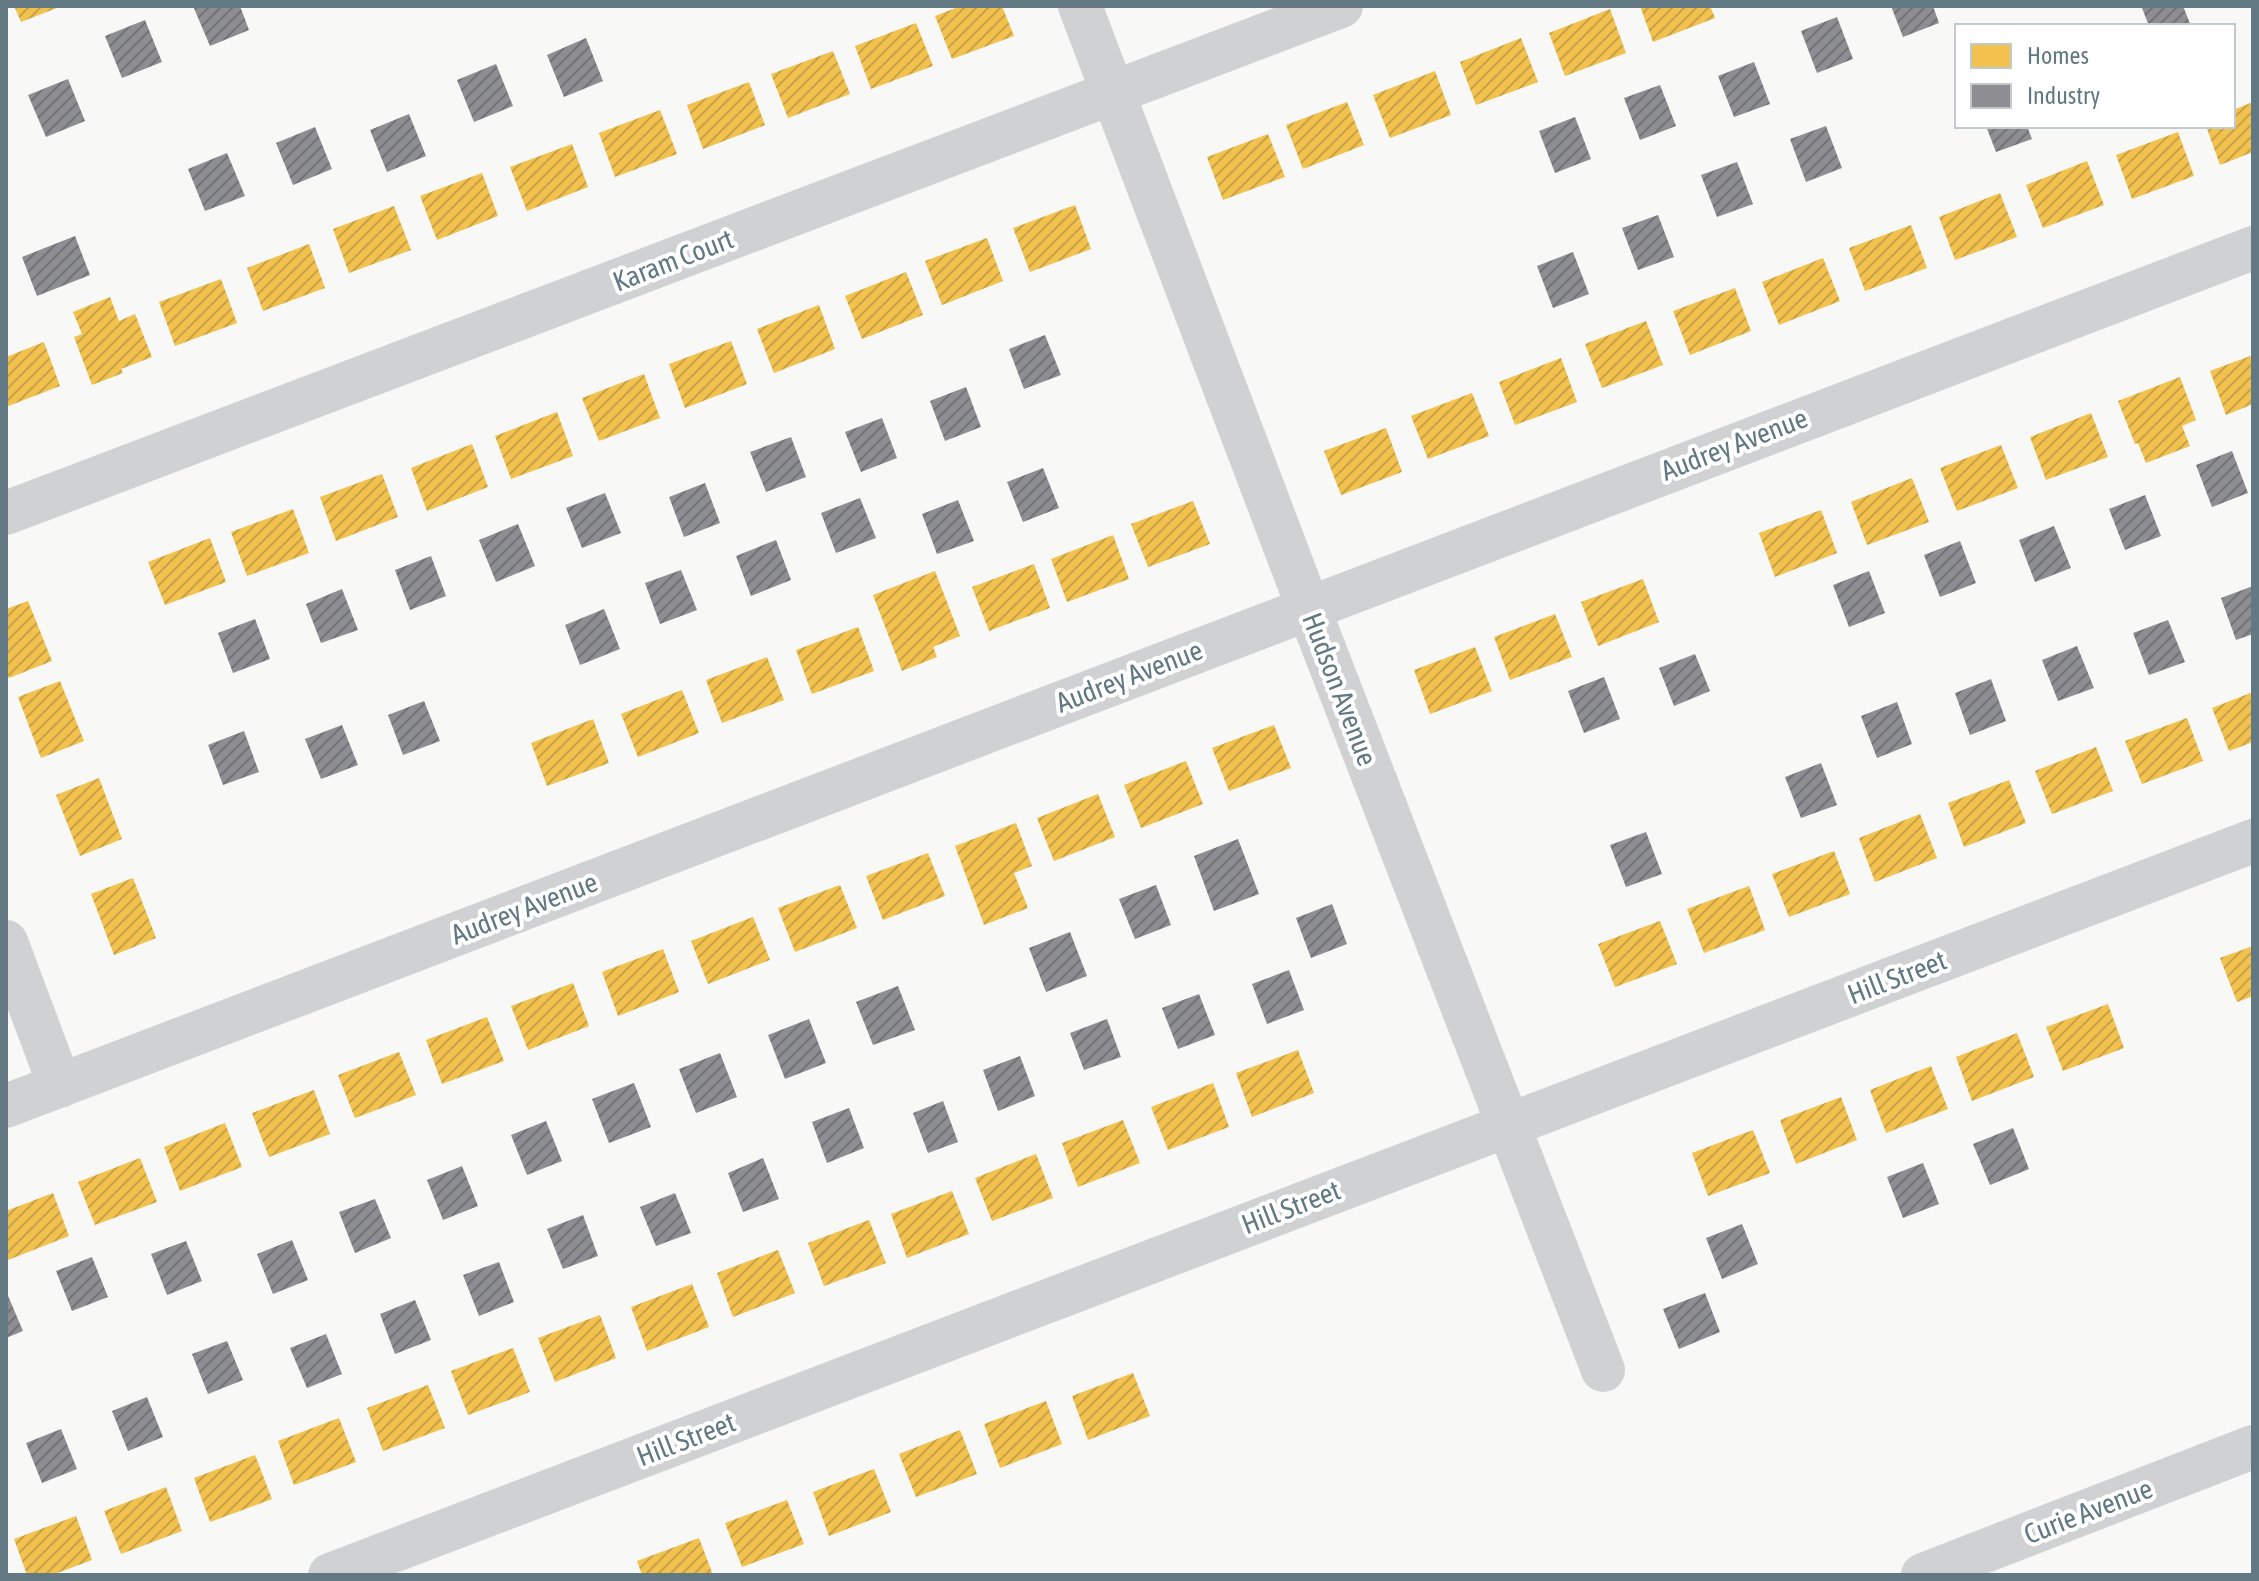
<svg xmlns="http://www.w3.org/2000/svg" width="2259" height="1581" font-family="'Asap Condensed',sans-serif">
<defs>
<pattern id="homes-hatch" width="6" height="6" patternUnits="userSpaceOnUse" patternTransform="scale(2)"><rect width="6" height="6" fill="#f2c14e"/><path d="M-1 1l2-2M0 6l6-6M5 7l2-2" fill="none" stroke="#c7a246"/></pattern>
<pattern id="industry-hatch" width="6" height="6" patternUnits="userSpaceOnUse" patternTransform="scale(2)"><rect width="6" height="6" fill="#8d8d92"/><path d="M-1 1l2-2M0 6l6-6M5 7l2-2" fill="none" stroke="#717377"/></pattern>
</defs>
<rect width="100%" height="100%" fill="#f8f8f7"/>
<!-- homes -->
<path fill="url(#homes-hatch)" d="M 14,6 L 62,6 L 21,22 Z
M 961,6 L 1002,6 L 1014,36 L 952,59 L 935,16 Z
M 1640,6 L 1710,6 L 1715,18 L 1653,42 Z
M 1610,9 L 1626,53 L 1565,76 L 1549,33 Z
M 916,23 L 933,66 L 871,89 L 855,46 Z
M 1521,38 L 1538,82 L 1476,105 L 1460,62 Z
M 833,51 L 850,94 L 788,118 L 771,74 Z
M 1435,71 L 1451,115 L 1390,138 L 1373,95 Z
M 749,82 L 765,125 L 703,149 L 687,105 Z
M 1347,102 L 1364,145 L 1303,169 L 1286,125 Z
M 2253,102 L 2253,152 L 2220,165 L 2206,126 L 2233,126 L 2233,110 Z
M 660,110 L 677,154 L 615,177 L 599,133 Z
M 2178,132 L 2194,176 L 2132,199 L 2116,155 Z
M 1268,134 L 1285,177 L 1223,200 L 1207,157 Z
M 572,144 L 588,187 L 527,211 L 510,167 Z
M 2087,161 L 2104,205 L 2043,228 L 2026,185 Z
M 482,173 L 498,216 L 437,240 L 420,196 Z
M 2000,193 L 2017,237 L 1955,260 L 1939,217 Z
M 1075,205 L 1091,249 L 1030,272 L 1013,228 Z
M 394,206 L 411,250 L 349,273 L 333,229 Z
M 1911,225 L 1927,268 L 1865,291 L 1849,248 Z
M 987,238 L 1003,281 L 942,305 L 925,261 Z
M 309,244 L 325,288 L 263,311 L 247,268 Z
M 1823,258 L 1840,301 L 1779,325 L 1762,282 Z
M 906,272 L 923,315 L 862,339 L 845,296 Z
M 221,279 L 237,323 L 175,346 L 159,302 Z
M 1735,288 L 1751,331 L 1690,355 L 1673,311 Z
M 110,297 L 119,321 L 135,314 L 152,357 L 121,369 L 123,373 L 92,385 L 74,337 L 82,334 L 73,312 Z
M 819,305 L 835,349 L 774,373 L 757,329 Z
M 1646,321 L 1663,365 L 1602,388 L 1585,344 Z
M 731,341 L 747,384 L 685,408 L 669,364 Z
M 44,342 L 60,386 L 6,407 L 6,357 Z
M 2253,355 L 2253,404 L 2226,415 L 2210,371 Z
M 1561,358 L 1577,402 L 1515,425 L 1499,382 Z
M 644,374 L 660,418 L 599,441 L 582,398 Z
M 2180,377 L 2196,420 L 2182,426 L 2190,446 L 2146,463 L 2138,443 L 2135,444 L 2118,401 Z
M 1472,393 L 1489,436 L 1428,459 L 1411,416 Z
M 557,412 L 573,456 L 511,479 L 495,436 Z
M 2091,413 L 2108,457 L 2046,480 L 2030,437 Z
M 1386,428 L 1402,472 L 1341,495 L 1324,451 Z
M 472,444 L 488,487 L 427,511 L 411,468 Z
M 2001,445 L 2018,488 L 1957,511 L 1940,468 Z
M 382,474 L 398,517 L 336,541 L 320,497 Z
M 1912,478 L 1929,522 L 1867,545 L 1851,502 Z
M 1193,501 L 1210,544 L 1148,567 L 1131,524 Z
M 293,509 L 309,553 L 247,576 L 231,532 Z
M 1821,510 L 1837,553 L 1775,577 L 1759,533 Z
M 1113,535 L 1129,579 L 1067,602 L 1051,559 Z
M 210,538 L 226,582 L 165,605 L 148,562 Z
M 1034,564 L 1050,608 L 989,631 L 972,587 Z
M 935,571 L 960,636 L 933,647 L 937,657 L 902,671 L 873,595 Z
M 1643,579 L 1659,622 L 1598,646 L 1581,602 Z
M 28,601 L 52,661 L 9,678 L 6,671 L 6,609 Z
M 1555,614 L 1572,657 L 1510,680 L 1494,637 Z
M 858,627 L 874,671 L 812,694 L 796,650 Z
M 1475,647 L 1492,691 L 1430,714 L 1414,670 Z
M 767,657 L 784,700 L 722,723 L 706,680 Z
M 60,681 L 84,741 L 41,758 L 18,697 Z
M 682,690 L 699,733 L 638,757 L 621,714 Z
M 2253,692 L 2253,742 L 2229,751 L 2212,708 Z
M 2187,718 L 2203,761 L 2142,784 L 2125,741 Z
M 593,719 L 609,763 L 547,786 L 531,743 Z
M 1274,725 L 1291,768 L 1229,791 L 1212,748 Z
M 2096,747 L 2113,791 L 2052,814 L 2035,771 Z
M 1186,761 L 1203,804 L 1141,828 L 1124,785 Z
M 99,778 L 122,839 L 80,856 L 56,795 Z
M 2009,780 L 2026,823 L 1964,847 L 1948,803 Z
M 1098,794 L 1115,837 L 1054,861 L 1037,818 Z
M 1920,814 L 1937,858 L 1875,882 L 1859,838 Z
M 1016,823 L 1032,866 L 1014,873 L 1028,908 L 984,925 L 955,846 Z
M 1834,851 L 1850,894 L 1789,917 L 1772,874 Z
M 928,853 L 945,896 L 883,920 L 866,876 Z
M 133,878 L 156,938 L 114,955 L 91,894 Z
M 840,885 L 857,928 L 795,952 L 778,908 Z
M 1749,886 L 1765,930 L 1704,953 L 1687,909 Z
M 753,917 L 770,960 L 708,984 L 691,941 Z
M 1660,921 L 1677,964 L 1615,987 L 1598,944 Z
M 2253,946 L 2253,996 L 2237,1002 L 2220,958 Z
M 663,949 L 679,992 L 618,1016 L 602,972 Z
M 573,983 L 589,1026 L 528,1050 L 511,1006 Z
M 2108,1004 L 2124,1048 L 2063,1071 L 2046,1027 Z
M 487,1017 L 504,1061 L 442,1084 L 426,1040 Z
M 2017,1033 L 2034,1077 L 1972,1101 L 1956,1057 Z
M 1298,1050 L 1314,1093 L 1252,1117 L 1236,1073 Z
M 399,1052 L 416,1095 L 355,1118 L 338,1075 Z
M 1931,1066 L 1948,1109 L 1886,1133 L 1870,1090 Z
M 1213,1083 L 1229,1127 L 1168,1150 L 1151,1107 Z
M 314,1090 L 330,1134 L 269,1157 L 252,1113 Z
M 1841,1097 L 1857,1140 L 1796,1164 L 1780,1120 Z
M 1123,1120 L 1140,1163 L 1078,1187 L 1062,1143 Z
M 225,1123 L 242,1167 L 180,1191 L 164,1147 Z
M 1753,1130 L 1770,1173 L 1708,1196 L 1692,1153 Z
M 1036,1154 L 1053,1198 L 992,1221 L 975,1178 Z
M 140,1158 L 157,1202 L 95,1225 L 78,1182 Z
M 952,1191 L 969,1234 L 907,1258 L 891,1214 Z
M 53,1193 L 69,1236 L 8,1260 L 6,1211 Z
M 869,1220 L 886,1263 L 824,1286 L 808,1243 Z
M 778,1250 L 795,1293 L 733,1317 L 717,1273 Z
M 692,1284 L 709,1327 L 647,1351 L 631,1307 Z
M 600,1315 L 616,1358 L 555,1382 L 538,1338 Z
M 513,1348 L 530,1392 L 468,1415 L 451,1371 Z
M 1133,1373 L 1150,1416 L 1088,1440 L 1072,1396 Z
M 428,1385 L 445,1428 L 383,1451 L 367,1408 Z
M 1046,1401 L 1062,1444 L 1000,1468 L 984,1424 Z
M 339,1418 L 356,1462 L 294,1485 L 278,1441 Z
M 960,1430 L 977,1474 L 916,1497 L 899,1454 Z
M 255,1455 L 272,1499 L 210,1522 L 194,1478 Z
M 874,1469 L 891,1512 L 829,1536 L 813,1492 Z
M 166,1487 L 182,1531 L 121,1554 L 104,1511 Z
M 787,1500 L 804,1544 L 742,1567 L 725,1523 Z
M 76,1516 L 92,1560 L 52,1575 L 27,1575 L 14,1539 Z
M 699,1538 L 713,1575 L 642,1575 L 637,1561 Z"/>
<!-- industry -->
<path fill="url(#industry-hatch)" d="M 193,6 L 240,6 L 249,30 L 210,46 Z
M 1891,6 L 1933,6 L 1939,23 L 1903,37 Z
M 2148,6 L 2183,6 L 2191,26 L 2149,26 L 2142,8 Z
M 1837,17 L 1853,59 L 1817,73 L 1801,31 Z
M 145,20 L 162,62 L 122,78 L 105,36 Z
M 586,38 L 603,81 L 564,97 L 547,55 Z
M 1754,62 L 1770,104 L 1734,117 L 1718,76 Z
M 496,64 L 513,106 L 474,122 L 457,80 Z
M 68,79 L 85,121 L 46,137 L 28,95 Z
M 1660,85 L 1676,126 L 1640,140 L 1624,98 Z
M 409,114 L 426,156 L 387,172 L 370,130 Z
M 1575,117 L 1591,159 L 1555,173 L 1539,131 Z
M 1826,126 L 1842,168 L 1806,182 L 1790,139 Z
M 1986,126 L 2027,126 L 2032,139 L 1996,152 Z
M 315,127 L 332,169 L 293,185 L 276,143 Z
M 227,153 L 245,196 L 205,211 L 188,169 Z
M 1737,162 L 1753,204 L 1717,217 L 1701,175 Z
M 1658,215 L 1674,257 L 1638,270 L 1622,228 Z
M 75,236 L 90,275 L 37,296 L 22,257 Z
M 1573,252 L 1589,294 L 1553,308 L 1537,266 Z
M 1045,335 L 1061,375 L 1024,389 L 1009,349 Z
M 966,387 L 981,427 L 945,441 L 930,401 Z
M 882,418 L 897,458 L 861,472 L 845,432 Z
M 791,437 L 806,477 L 766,492 L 750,452 Z
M 2232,451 L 2248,493 L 2212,507 L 2196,465 Z
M 1043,468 L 1059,508 L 1023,522 L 1007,482 Z
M 705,483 L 720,523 L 684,537 L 669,497 Z
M 605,493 L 621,533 L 582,548 L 566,508 Z
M 2145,495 L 2161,536 L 2125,550 L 2109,509 Z
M 860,498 L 876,538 L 836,553 L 821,513 Z
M 958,500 L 974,541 L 937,554 L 922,514 Z
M 518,524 L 535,566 L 496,582 L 479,540 Z
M 2054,526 L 2071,568 L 2035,582 L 2019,540 Z
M 776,540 L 791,580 L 751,596 L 736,556 Z
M 1960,541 L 1976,583 L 1940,597 L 1924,555 Z
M 431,556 L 446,596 L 410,610 L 395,570 Z
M 681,570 L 697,610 L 660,624 L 645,583 Z
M 1869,571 L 1885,613 L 1849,627 L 1833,585 Z
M 2253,586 L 2253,634 L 2236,640 L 2221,598 Z
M 342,589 L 358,630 L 321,643 L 306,604 Z
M 604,609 L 620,649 L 580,665 L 565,625 Z
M 255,619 L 270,659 L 233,673 L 218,633 Z
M 2168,620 L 2185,662 L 2149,675 L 2133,633 Z
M 2077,646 L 2094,688 L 2058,701 L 2042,660 Z
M 1695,654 L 1710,691 L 1674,706 L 1659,668 Z
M 1604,677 L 1620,719 L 1584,733 L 1568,691 Z
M 1991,679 L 2006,721 L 1970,735 L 1955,693 Z
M 424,701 L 440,741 L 403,755 L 388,715 Z
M 1897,702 L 1912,744 L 1877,758 L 1861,716 Z
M 342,725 L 358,765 L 321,779 L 305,739 Z
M 244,731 L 259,772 L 223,785 L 208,745 Z
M 1821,763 L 1837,805 L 1801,818 L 1785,777 Z
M 1646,832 L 1662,874 L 1626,887 L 1610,845 Z
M 1238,839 L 1259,894 L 1214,911 L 1194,856 Z
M 1156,885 L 1171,925 L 1135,939 L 1119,899 Z
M 1332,904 L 1347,944 L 1311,958 L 1296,918 Z
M 1070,932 L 1087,976 L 1046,992 L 1029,948 Z
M 1289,970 L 1304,1010 L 1267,1024 L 1252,984 Z
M 898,986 L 915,1030 L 873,1045 L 856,1002 Z
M 1199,994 L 1215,1035 L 1178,1049 L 1162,1008 Z
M 809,1019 L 826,1063 L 785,1079 L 768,1035 Z
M 1107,1019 L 1121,1057 L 1084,1070 L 1070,1033 Z
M 720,1053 L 737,1097 L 696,1113 L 679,1069 Z
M 1020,1056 L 1035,1096 L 998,1111 L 983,1070 Z
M 634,1083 L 651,1127 L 609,1143 L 592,1099 Z
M 943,1101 L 958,1142 L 928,1153 L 913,1113 Z
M 849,1108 L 864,1148 L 827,1163 L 812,1122 Z
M 546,1121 L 562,1161 L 527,1175 L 511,1135 Z
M 2013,1128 L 2029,1169 L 1990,1185 L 1973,1144 Z
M 763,1158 L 779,1199 L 743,1212 L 728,1173 Z
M 1923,1163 L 1939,1204 L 1903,1218 L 1887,1177 Z
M 462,1166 L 478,1206 L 443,1220 L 427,1180 Z
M 675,1193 L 691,1233 L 656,1246 L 640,1207 Z
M 375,1199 L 391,1238 L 355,1253 L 339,1212 Z
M 583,1215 L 598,1256 L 563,1269 L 547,1229 Z
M 1742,1224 L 1758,1264 L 1722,1279 L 1706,1238 Z
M 292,1240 L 308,1280 L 273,1294 L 257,1254 Z
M 186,1241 L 202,1281 L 167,1295 L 151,1254 Z
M 92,1257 L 108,1297 L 72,1311 L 56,1271 Z
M 499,1262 L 514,1302 L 479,1316 L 463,1275 Z
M 6,1291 L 23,1331 L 6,1338 Z
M 1705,1293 L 1720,1332 L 1679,1349 L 1663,1309 Z
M 415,1300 L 431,1340 L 395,1354 L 380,1314 Z
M 326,1334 L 342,1374 L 307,1388 L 290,1348 Z
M 227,1341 L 243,1380 L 208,1394 L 192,1354 Z
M 147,1397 L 163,1437 L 128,1451 L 112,1411 Z
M 61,1429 L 77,1469 L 42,1483 L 26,1443 Z"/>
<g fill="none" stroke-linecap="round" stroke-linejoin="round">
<!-- minor -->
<path stroke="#d0d1d2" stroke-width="44" d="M 1080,6 L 1308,607 L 1603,1370
M 6,513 L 1341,6
M 6,942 L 60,1086
M 6,1106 L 2253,248
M 330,1575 L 2253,841
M 1923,1575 L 2253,1447"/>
</g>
<g text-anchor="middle" stroke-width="8" stroke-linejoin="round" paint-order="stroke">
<!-- street labels -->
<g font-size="28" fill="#627983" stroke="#fff">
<text transform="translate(673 260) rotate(-21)" y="10">Karam Court</text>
<text transform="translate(1734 444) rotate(-21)" y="10">Audrey Avenue</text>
<text transform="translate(1129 676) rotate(-21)" y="10">Audrey Avenue</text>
<text transform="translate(1340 689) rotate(69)" y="10">Hudson Avenue</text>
<text transform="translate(524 908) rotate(-21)" y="10">Audrey Avenue</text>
<text transform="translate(1897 977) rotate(-21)" y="10">Hill Street</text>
<text transform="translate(1291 1207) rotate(-21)" y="10">Hill Street</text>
<text transform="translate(686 1439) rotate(-21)" y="10">Hill Street</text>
<text transform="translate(2088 1511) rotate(-21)" y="10">Curie Avenue</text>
</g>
</g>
<!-- border -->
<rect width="2259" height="1581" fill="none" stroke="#627983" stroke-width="16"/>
<!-- legend -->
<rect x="1955" y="24" width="280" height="104" fill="#ffffff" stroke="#c0c9cd" stroke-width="2"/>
<rect x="1971" y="44" width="40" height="24" fill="#f2c14e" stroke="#c0c9cd" stroke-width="2"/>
<text x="2027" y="64" font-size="24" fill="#627983">Homes</text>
<rect x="1971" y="84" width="40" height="24" fill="#8d8d92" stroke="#c0c9cd" stroke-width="2"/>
<text x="2027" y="104" font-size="24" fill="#627983">Industry</text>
</svg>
